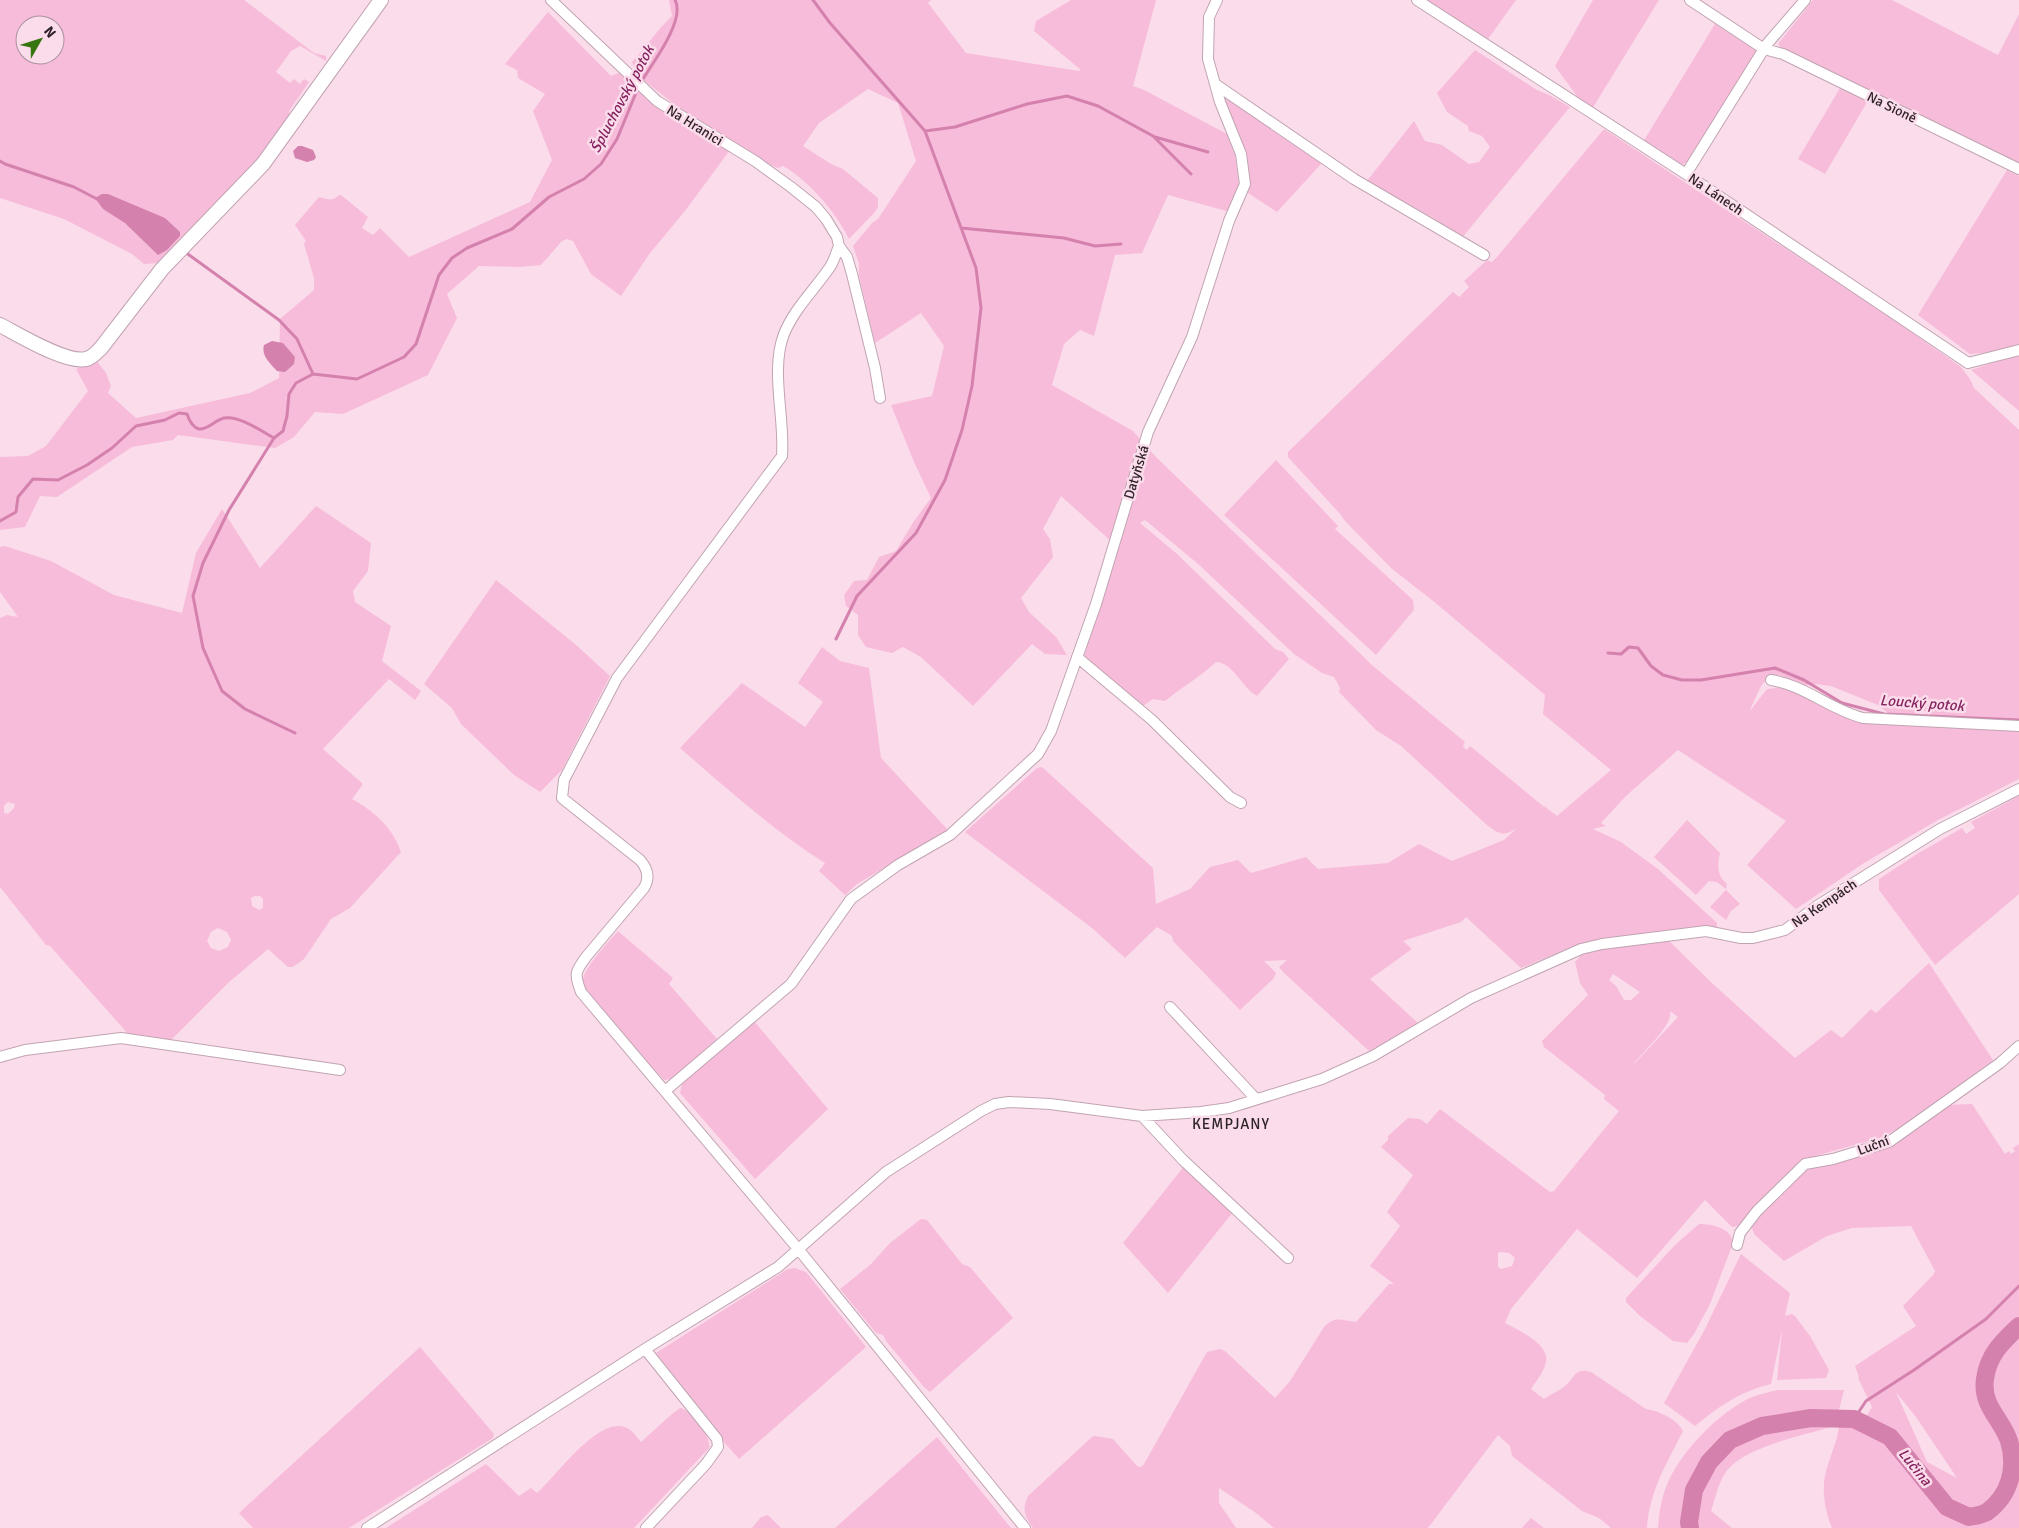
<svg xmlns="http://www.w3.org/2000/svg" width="2019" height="1528" font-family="Signika,sans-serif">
<rect width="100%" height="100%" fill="#fbdceb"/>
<!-- green -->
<path fill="#f7bcda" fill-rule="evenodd" d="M 0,0 L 244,0 L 314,53 L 326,56 L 326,61 L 300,46 L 291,51 L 276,72 L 290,83 L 294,79 L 300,84 L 304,79 L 309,82 L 289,111 L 290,116 L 260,160 L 158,263 L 144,264 L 132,254 L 64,219 L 0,198 ZM 25,25 L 55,25 L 55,55 L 25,55 Z
M 669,0 L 931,0 L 928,3 L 966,53 L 1079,71 L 1081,70 L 1034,31 L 1036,21 L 1071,0 L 1156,0 L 1133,86 L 1144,90 L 1227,134 L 1235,156 L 1239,185 L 1230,212 L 1168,195 L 1142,253 L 1115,255 L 1094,336 L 1080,330 L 1064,344 L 1052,385 L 1133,431 L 1156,457 L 1373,666 L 1465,742 L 1463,746 L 1464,748 L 1467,750 L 1470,746 L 1543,806 L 1540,809 L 1544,806 L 1557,816 L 1611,770 L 1543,714 L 1545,695 L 1432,600 L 1392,569 L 1345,521 L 1341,515 L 1288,457 L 1288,452 L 1453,292 L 1459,297 L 1469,287 L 1464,281 L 1487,260 L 1492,262 L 1497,257 L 1604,129 L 1888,316 L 1961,367 L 1970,379 L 1974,388 L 2019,430 L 2019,720 L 1926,715 L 1925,711 L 1920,710 L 1919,715 L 1888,713 L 1878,705 L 1831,686 L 1815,684 L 1803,686 L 1780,675 L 1770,675 L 1761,686 L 1749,712 L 1767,689 L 1783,687 L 1852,719 L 2019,727 L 2019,779 L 1938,820 L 1864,863 L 1796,909 L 1747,865 L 1786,821 L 1678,750 L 1626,796 L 1601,823 L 1606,826 L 1593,829 L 1621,842 L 1658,869 L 1717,923 L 1717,927 L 1711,929 L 1648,933 L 1668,940 L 1713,984 L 1795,1058 L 1831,1030 L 1842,1038 L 1871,1009 L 1876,1013 L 1929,963 L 1993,1060 L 1913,1120 L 1883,1137 L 1815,1156 L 1819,1161 L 1888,1142 L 1947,1105 L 1972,1104 L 2005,1154 L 2009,1151 L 2011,1154 L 2015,1151 L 2013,1148 L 2019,1144 L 2019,1528 L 1832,1528 C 1825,1511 1821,1490 1826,1471 C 1831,1454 1839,1437 1840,1419 L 1854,1419 L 1861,1426 L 1872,1407 L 1858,1378 L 1859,1377 L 1855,1366 L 1916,1326 L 1903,1306 L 1933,1275 L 1935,1271 L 1911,1226 L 1852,1228 L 1827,1236 L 1784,1261 L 1755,1235 L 1750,1224 L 1732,1227 L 1705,1200 L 1637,1278 L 1577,1229 L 1511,1309 L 1505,1323 C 1518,1330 1549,1344 1546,1361 C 1545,1371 1536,1381 1531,1389 L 1544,1399 C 1551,1394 1559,1391 1565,1386 C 1575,1378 1574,1367 1591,1372 L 1646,1409 C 1659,1411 1677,1419 1683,1431 C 1667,1463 1649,1492 1647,1528 L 1611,1528 L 1599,1518 L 1582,1511 L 1512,1456 L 1510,1446 L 1498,1435 L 1428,1528 L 1274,1528 L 1256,1513 L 1219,1488 L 1219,1503 L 1236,1528 L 1033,1528 C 1024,1515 1022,1510 1028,1496 L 1092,1437 L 1095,1436 L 1113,1439 L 1137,1466 L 1141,1467 L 1144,1464 L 1207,1352 L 1220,1349 L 1225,1351 L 1275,1398 L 1290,1381 L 1324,1327 C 1336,1315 1342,1321 1356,1322 L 1389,1284 L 1394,1284 L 1370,1266 L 1400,1226 L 1387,1212 L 1413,1175 L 1381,1147 L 1388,1140 L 1388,1136 L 1408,1118 L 1420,1119 L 1427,1124 L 1440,1109 L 1550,1192 L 1554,1191 L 1619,1111 L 1604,1099 L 1605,1095 L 1544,1047 L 1542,1041 L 1588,995 L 1580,983 L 1575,962 L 1583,953 L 1574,946 L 1521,968 L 1466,917 L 1461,922 L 1403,941 L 1412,949 L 1370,979 L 1419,1024 L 1369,1051 L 1284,973 L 1279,967 L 1287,960 L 1264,961 L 1276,973 L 1274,978 L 1240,1010 L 1173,941 L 1172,936 L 1157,927 L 1125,958 L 1092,928 L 965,832 L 1037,768 L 1042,767 L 1153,868 L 1156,904 L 1190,889 L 1210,867 L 1238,860 L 1251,873 L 1306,857 L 1318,869 L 1388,863 L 1419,844 L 1452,861 L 1504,840 L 1516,829 C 1503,836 1501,835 1488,826 L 1401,746 L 1376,730 L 1339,692 L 1340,688 L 1334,677 L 1322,673 L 1294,654 L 1197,563 L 1145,520 L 1140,523 L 1176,553 L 1275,649 L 1283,652 L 1289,659 L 1257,696 C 1242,688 1233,662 1216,662 C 1200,677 1182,687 1165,701 L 1153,699 L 1143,706 L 1094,667 L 1084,656 L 1108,573 L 1121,542 L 1112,542 L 1061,496 L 1043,529 L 1050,539 L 1053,557 L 1021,598 L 1029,612 L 1056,637 L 1067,655 L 1045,654 L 1032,644 L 973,706 L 921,657 L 903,647 L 892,653 L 866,647 L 858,635 L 858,615 L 846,606 L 844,595 L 854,581 L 867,580 L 879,557 L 896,551 L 914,521 L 931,498 L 914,462 L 891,405 L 932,396 L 944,346 L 921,313 L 875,343 L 859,276 L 859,264 L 853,246 L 872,223 L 878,219 L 916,161 L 898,103 L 868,89 L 819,123 L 803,146 L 831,164 L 843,169 L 878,198 L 878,207 L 875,212 L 849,239 C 836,212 808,180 783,166 L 778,168 L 760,160 L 692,118 L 637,75 L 632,62 C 647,46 656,31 672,16 ZM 1613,974 L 1640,992 L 1631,1000 L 1624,1000 L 1616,986 L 1609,980 ZM 1670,1011 L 1678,1017 L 1633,1065 C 1641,1053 1674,1025 1670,1011 ZM 1501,1252 L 1509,1253 L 1515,1258 L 1512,1266 L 1501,1269 L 1498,1267 L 1498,1253 ZM 1896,1392 L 1916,1417 L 1957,1478 L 1927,1462 Z
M 1425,0 L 1516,0 L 1488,39 Z
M 1593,0 L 1659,0 L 1592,109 L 1582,103 L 1555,66 Z
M 1813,0 L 1892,0 L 1998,55 L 2019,14 L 2019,164 L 1782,49 L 1778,44 Z
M 548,12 L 611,76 L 621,72 L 730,150 L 685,211 L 650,253 L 621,296 L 591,274 L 573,241 L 567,239 L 562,241 L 541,265 L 519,267 L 479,266 L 447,294 L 457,318 L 428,375 L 343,414 L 315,412 L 294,437 L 275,448 L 178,435 L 173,440 L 132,447 L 57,497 L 40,496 L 25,527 L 0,530 L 0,457 L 28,456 L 46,446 L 88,391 L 76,369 L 96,360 L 106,373 L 111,386 L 108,393 L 136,418 L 250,393 L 279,378 L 280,319 L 314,290 L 314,278 L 304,244 L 306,241 L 295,225 L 319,197 C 327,199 332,202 339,195 L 341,195 L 368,217 L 362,228 L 373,235 L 380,228 L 409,257 L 530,202 L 552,160 L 533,111 L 545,94 L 518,78 L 517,70 L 505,64 Z
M 1715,24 L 1757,51 L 1757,55 L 1688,161 L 1681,166 L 1643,142 Z
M 1475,50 L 1537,90 L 1549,95 L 1570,107 L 1461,239 L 1435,219 L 1367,181 L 1414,121 L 1425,141 L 1442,145 L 1469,164 L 1479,162 L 1490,147 L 1482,136 L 1469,131 L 1468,126 L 1447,112 L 1437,93 Z
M 1843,83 L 1870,97 L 1825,174 L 1798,159 Z
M 1226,95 L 1322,163 L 1277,212 L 1245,191 L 1248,172 L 1245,150 L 1225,108 Z
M 2007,170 L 2019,176 L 2019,350 L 1970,354 L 1918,315 Z
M 2019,354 L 2019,411 L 1971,370 Z
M 1276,460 L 1338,526 L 1335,529 L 1413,600 L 1414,610 L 1376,655 L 1224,515 Z
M 316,506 L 371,543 L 368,571 L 353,591 L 355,602 L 391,626 L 382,661 L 421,691 L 415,700 L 389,679 L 323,749 L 363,784 L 352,799 C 374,811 393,828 401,852 L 350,908 L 331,919 L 304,959 L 293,967 L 288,967 L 268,949 L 228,983 L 170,1041 L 130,1036 L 50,946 L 46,945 L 0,887 L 0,618 L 7,615 L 18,617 L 0,592 L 0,547 L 5,546 L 51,561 L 114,595 L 182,613 L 196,553 L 222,509 L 260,568 ZM 8,802 L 15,804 L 14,808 L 8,814 L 4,813 L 4,806 ZM 255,896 L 260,896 L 263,899 L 263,908 L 259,910 L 252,906 L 251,898 ZM 218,928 L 227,932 L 231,940 L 228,947 L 219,951 L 211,948 L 207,941 L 211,932 Z
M 496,580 L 575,644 L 610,676 L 562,770 L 540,792 L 514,775 L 461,724 L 452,708 L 424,684 Z
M 822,647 L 840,661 L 869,668 L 881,758 L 948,830 L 857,884 L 845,895 L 819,871 L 825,863 C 773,830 727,789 680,748 L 742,683 L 805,727 L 823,702 L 798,683 Z
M 2019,796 L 2019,894 L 1935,965 L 1879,890 L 1879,879 L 1917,854 L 1962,828 L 1966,834 L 1975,828 L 1971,822 Z
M 1687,820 L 1720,853 C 1717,866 1717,875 1727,884 L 1726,889 L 1717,882 L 1709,881 L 1696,895 L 1654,857 Z
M 1726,890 L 1740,904 L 1731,911 L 1726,920 L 1710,907 Z
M 618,931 L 673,978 L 669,984 L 717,1039 L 671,1079 L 664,1080 C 650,1064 585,997 583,981 C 582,970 610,940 618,931 Z
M 754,1021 L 828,1109 L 755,1179 L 680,1093 L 682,1083 Z
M 1185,1165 L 1233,1212 L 1168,1293 L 1123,1243 Z
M 921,1219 L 927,1220 L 962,1264 L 970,1267 L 1013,1318 L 930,1392 L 924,1387 L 886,1341 L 883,1335 L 876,1333 L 840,1289 L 871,1264 L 890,1243 Z
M 1699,1224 C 1712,1224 1732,1228 1733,1243 L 1710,1304 L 1694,1334 L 1687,1343 L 1673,1341 L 1640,1316 L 1626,1302 L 1626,1298 L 1675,1245 Z
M 1741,1254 L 1790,1293 L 1785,1316 L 1792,1314 L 1795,1316 L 1810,1336 L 1829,1370 L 1826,1378 L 1777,1380 L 1782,1330 L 1771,1384 C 1741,1391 1719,1406 1695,1426 L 1664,1403 L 1705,1329 Z
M 795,1268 L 806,1272 L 866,1347 L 739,1459 L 708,1424 L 656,1353 L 788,1269 Z
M 420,1347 L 494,1434 L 493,1438 L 349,1528 L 253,1528 L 239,1513 Z
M 1778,1390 L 1844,1390 L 1835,1426 C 1805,1435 1740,1447 1724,1475 C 1718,1485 1715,1499 1711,1511 L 1732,1528 L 1658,1528 C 1659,1514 1661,1500 1666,1487 C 1679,1453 1719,1412 1752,1397 C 1760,1394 1769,1392 1778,1390 Z
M 680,1408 C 691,1409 712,1437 709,1448 L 634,1528 L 386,1528 L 486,1464 L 519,1496 L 531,1488 L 537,1493 C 556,1477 599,1414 627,1428 C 633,1431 637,1437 641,1442 L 672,1414 Z
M 937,1437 L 1011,1528 L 835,1528 Z
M 768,1515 L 781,1528 L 752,1528 L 761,1517 Z
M 1531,1518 L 1544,1528 L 1522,1528 Z"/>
<!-- water -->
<path fill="#d481ad" d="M 298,146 L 302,146 L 313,150 L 316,157 L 314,160 L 307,162 L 295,158 L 293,151 Z
M 102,194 L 108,194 L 165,218 L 180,232 L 180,236 L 167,250 L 158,255 L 125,223 L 103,209 L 95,198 Z
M 272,341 L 283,343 L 295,357 L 294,364 L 285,372 L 277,371 C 270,363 261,356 264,345 Z"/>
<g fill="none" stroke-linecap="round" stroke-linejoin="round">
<!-- stream -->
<path stroke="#d481ad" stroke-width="3" d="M 813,0 L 830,23 L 925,131 L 976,268 L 981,308 L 972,386 L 962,430 L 945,480 L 916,533 L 857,596 L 836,639
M 641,82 C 652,64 686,20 675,0
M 925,131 L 955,127 L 1027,104 L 1067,96 L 1098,106 L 1153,136 L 1191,174
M 1155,137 L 1208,152
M 0,161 L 5,164 L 74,187 L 97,199
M 961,228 L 1064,238 L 1095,246 L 1121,244
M 185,252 L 279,320 L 297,339 L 313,374
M 274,438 L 229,510 L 203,563 L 193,596 L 203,648 L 222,691 L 245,709 L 295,733
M 0,521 L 16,512 L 18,497 L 33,479 L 58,480 L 87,465 L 112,448 L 136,426 L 165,420 L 179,413 L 187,414 C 189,420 192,427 199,429 C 208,430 215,420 224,418 C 239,415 261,431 274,438 L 283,431 L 287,416 L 289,394 L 296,383 L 313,374 L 357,379 L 404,357 L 416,344 L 439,275 L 452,258 L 467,248 L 512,229 L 549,197 L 584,179 L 601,164 L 617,139 L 638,88
M 1608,653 L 1621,654 L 1629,647 L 1638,648 L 1651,666 L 1663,675 L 1682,680 L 1701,680 L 1775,668 L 1804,680 L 1842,703 L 1884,714 L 2019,720
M 1854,1419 L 1866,1401 L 1914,1370 L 1986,1319 L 2019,1286"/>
<!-- river -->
<path stroke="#d481ad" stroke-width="18" d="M 1690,1528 L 1689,1522 L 1694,1490 L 1709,1462 L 1730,1440 L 1762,1426 L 1811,1418 L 1854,1419 L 1890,1437 L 1947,1507 L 1969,1517 C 1974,1516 1982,1515 1987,1512 C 2010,1495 2017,1468 2009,1441 C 2002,1419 1981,1406 1985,1379 C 1988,1355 2002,1342 2019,1326"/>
<defs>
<path id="minor" d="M 551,0 L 657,101 L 755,161 L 791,187 L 816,207 L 826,219 L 837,237 L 839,246 L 847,257 L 852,274 L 875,368 L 880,398
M 1417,0 L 1686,174 L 1968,363 L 2019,350
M 1690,0 L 1764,49 L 1783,54 L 2019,169
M 1215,84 L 1354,179 L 1484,255
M 1686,174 L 1767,44 L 1805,0
M 839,246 C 836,253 834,261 830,267 C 815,289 794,309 784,334 C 770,370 785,417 782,456 L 617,678 L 564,780 L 562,798 L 640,860 C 648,869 650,878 644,888 L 586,957 C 575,972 574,974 581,992 L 799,1250 L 1025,1528
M 1077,657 L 1152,720 L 1230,797 L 1241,803
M 1771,680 C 1804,685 1831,710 1863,718 L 2019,726
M 1170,1007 L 1256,1099
M 0,1057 L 25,1050 L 121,1038 L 340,1070
M 665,1091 L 791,984 L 851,899 L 898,865 L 950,835 L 1038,754 L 1051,731 L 1096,604 L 1148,432 L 1192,337 L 1229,221 L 1245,184 L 1241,154 L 1220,102 L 1208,59 L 1209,17 L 1217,0
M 1142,1116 L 1183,1160 L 1288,1258
M 1737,1245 L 1740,1233 L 1757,1211 L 1805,1164 L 1833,1159 L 1889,1142 L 2000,1063 L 2019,1046
M 645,1349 L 717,1439 L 718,1447 L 706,1464 L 646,1528
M 367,1528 L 645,1349 L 778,1267 L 886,1172 L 981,1111 L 995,1104 L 1009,1102 L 1050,1104 L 1142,1116 L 1201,1112 L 1229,1108 L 1322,1079 L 1373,1056 L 1471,998 L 1581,949 L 1602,944 L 1706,931 L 1741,938 L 1753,938 L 1785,930 L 1817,906 L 1940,829 L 2019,789"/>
<path id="tertiary" d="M 0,325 C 19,335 67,364 86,359 C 92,358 97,352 101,348 L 162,269 L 263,164 L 381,0"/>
</defs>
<!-- minor casing -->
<use href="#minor" stroke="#c1a4b2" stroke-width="12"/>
<!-- tertiary casing -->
<use href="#tertiary" stroke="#c1a4b2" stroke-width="16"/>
<!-- minor -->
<use href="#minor" stroke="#fff" stroke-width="10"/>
<!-- tertiary -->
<use href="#tertiary" stroke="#fff" stroke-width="14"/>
</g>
<g text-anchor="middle" stroke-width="5" stroke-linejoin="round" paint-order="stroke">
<!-- street labels -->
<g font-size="14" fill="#2e2328" stroke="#fbdceb">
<text transform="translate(1892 107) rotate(26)" y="5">Na Sioně</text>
<text transform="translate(695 125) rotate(32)" y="5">Na Hranici</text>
<text transform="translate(1716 194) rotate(34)" y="5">Na Lánech</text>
<text transform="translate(1136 472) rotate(-73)" y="5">Datyňská</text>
<text transform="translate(1824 903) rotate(-34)" y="5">Na Kempách</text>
<text transform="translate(1873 1145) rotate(-20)" y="5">Luční</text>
</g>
<!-- water labels -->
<g font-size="15" font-style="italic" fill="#862460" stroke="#fbdceb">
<text transform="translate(622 99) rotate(-62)" y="5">Špluchovský potok</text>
<text transform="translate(1922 703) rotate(4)" y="5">Loucký potok</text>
<text transform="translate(1915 1467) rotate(51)" y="5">Lučina</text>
</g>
<!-- neighbourhood labels -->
<g font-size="15" letter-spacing="1" fill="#2e2328" stroke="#fbdceb">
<text x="1231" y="1129">KEMPJANY</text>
</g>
</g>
<!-- north arrow -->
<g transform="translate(40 40) rotate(51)"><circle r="24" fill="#fbdceb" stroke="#a9929d"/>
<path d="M0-4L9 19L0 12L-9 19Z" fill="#36750f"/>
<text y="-8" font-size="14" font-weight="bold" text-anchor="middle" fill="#2e2328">N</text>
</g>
</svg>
